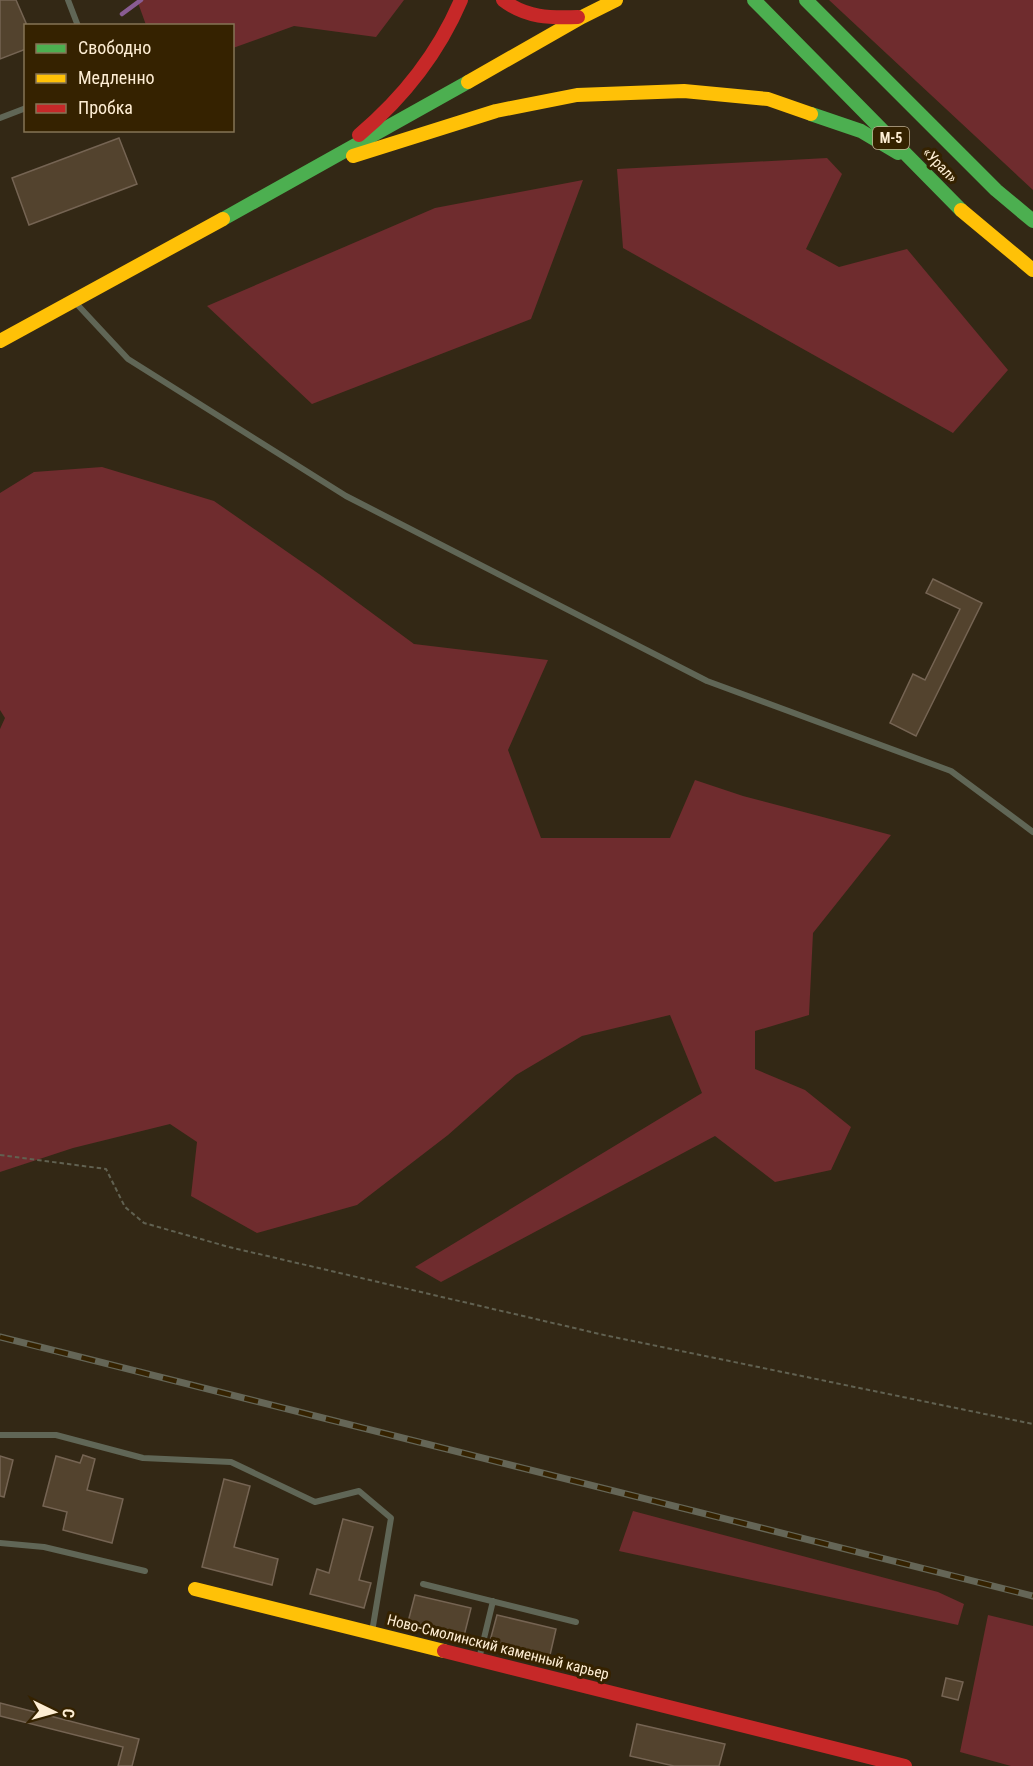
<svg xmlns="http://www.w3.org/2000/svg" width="1033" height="1766" font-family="'Roboto Condensed',sans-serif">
<rect width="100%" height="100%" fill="#332815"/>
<!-- green -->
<path fill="#6f2c2e" d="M 137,0 L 404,0 L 376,37 L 294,26 L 233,48 L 232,26 L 146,25 Z
M 829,0 L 1033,0 L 1033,190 Z
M 827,158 L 842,174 L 806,249 L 839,267 L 907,249 L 1008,370 L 953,433 L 623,248 L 617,169 Z
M 583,180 L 531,319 L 312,404 L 207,306 L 435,208 Z
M 102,467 L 214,501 L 319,574 L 414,644 L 548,660 L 508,750 L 541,838 L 670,838 L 695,780 L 743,796 L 891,835 L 813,933 L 809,1015 L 755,1031 L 755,1069 L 805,1090 L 851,1127 L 831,1170 L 775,1182 L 715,1136 L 441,1282 L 415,1267 L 702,1093 L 670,1015 L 582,1036 L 516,1075 L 448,1135 L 357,1205 L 257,1233 L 191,1196 L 197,1142 L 170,1124 L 73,1148 L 0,1172 L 0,729 L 5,718 L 0,710 L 0,493 L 34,472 Z
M 633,1511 L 938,1592 L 964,1604 L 958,1625 L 619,1551 Z
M 988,1615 L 1033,1626 L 1033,1766 L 1011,1766 L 960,1752 Z"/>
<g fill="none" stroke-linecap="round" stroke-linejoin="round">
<!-- stream -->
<path stroke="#895c92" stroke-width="4.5" d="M 122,14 L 141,0"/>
</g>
<!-- building -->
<path fill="#53432e" stroke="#756453" stroke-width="1.5" d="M 0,0 L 16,0 L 26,23 L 26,49 L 0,59 Z
M 119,138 L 137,184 L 29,225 L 12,178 Z
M 933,579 L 982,603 L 916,736 L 890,723 L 913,674 L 925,680 L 960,609 L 926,593 Z
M 83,1455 L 95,1459 L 87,1490 L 123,1499 L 112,1543 L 63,1530 L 67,1512 L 43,1506 L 56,1456 L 80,1463 Z
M 0,1456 L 13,1460 L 4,1497 L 0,1496 Z
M 224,1479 L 250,1486 L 234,1547 L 278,1559 L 272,1585 L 202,1567 Z
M 343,1519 L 373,1527 L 359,1580 L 371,1583 L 364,1608 L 310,1594 L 317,1569 L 329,1573 Z
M 415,1595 L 471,1608 L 464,1636 L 408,1622 Z
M 497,1615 L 556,1629 L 550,1655 L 490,1641 Z
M 946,1678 L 963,1682 L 958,1700 L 942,1696 Z
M 0,1703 L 139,1739 L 132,1766 L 118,1766 L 123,1747 L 0,1716 Z
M 637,1724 L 725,1744 L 719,1766 L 674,1766 L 630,1756 Z"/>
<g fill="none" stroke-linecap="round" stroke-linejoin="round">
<!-- path -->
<path stroke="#616151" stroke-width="2" stroke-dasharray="4.5 3" stroke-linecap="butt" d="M 0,1155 L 106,1169 L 125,1207 L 144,1223 L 229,1247 L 604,1335 L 1033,1424"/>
<!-- lane -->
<path stroke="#606656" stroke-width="6" d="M 68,0 L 78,26
M 0,118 L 26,108
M 74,301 L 128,359 L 346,496 L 707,681 L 951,771 L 1033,832
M 0,1435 L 56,1435 L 143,1458 L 231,1462 L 315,1502 L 359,1491 L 391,1518 L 372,1632
M 0,1543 L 44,1547 L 145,1571
M 423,1584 L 576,1622
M 479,1659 L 493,1601"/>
<!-- fast -->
<path stroke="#4caf50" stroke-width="14" d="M 754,0 L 961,210
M 806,0 L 996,190 L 1033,221
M 811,114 L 861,131 L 898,153
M 223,219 L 468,82"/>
<!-- slow -->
<path stroke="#ffc107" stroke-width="14" d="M 468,82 L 582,17 L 616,0
M 353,156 L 496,111 L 577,95 L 684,91 L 768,99 L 811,114
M 961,210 L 1033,270
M 0,341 L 223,219
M 195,1589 L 444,1651"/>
<!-- jam -->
<path stroke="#c62828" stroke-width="14" d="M 503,0 C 526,18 550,18 578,17
M 359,135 C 404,97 438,54 461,0
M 444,1651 L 905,1766"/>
<defs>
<path id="rail" d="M 0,1337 L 1033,1596"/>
</defs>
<!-- rail casing -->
<use href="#rail" stroke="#656657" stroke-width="7"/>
<!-- rail -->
<use href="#rail" stroke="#352200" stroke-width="4.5" stroke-dasharray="14" stroke-linecap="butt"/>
</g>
<g text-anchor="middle" stroke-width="6" stroke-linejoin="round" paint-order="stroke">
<!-- shield labels -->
<rect fill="#352200" stroke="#c2b194" stroke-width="1.5" x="873" y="127" width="36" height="22" rx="4.5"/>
<g font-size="14" font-weight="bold" fill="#feeed4">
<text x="891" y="143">М-5</text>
</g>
<!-- street labels -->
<g font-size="15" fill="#feeed4" stroke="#352200">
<text transform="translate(940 165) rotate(46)" y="5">«Урал»</text>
<text transform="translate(498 1647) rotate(14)" y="5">Ново-Смолинский каменный карьер</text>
</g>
</g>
<!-- legend -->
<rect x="24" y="24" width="210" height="108" fill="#352200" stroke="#857455" stroke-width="1.5"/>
<rect x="36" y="44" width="30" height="9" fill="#4caf50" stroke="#857455" stroke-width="1.5"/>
<text x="78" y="54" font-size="18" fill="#feeed4">Свободно</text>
<rect x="36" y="74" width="30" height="9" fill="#ffc107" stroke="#857455" stroke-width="1.5"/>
<text x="78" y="84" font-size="18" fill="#feeed4">Медленно</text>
<rect x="36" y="104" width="30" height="9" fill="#c62828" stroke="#857455" stroke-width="1.5"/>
<text x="78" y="114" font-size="18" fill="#feeed4">Пробка</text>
<!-- north arrow -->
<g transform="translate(54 1712) rotate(95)" stroke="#352200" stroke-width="4.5" paint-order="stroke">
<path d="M0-4.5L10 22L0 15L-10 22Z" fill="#feeed4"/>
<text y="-9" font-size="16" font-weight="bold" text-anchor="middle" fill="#feeed4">С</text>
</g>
</svg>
